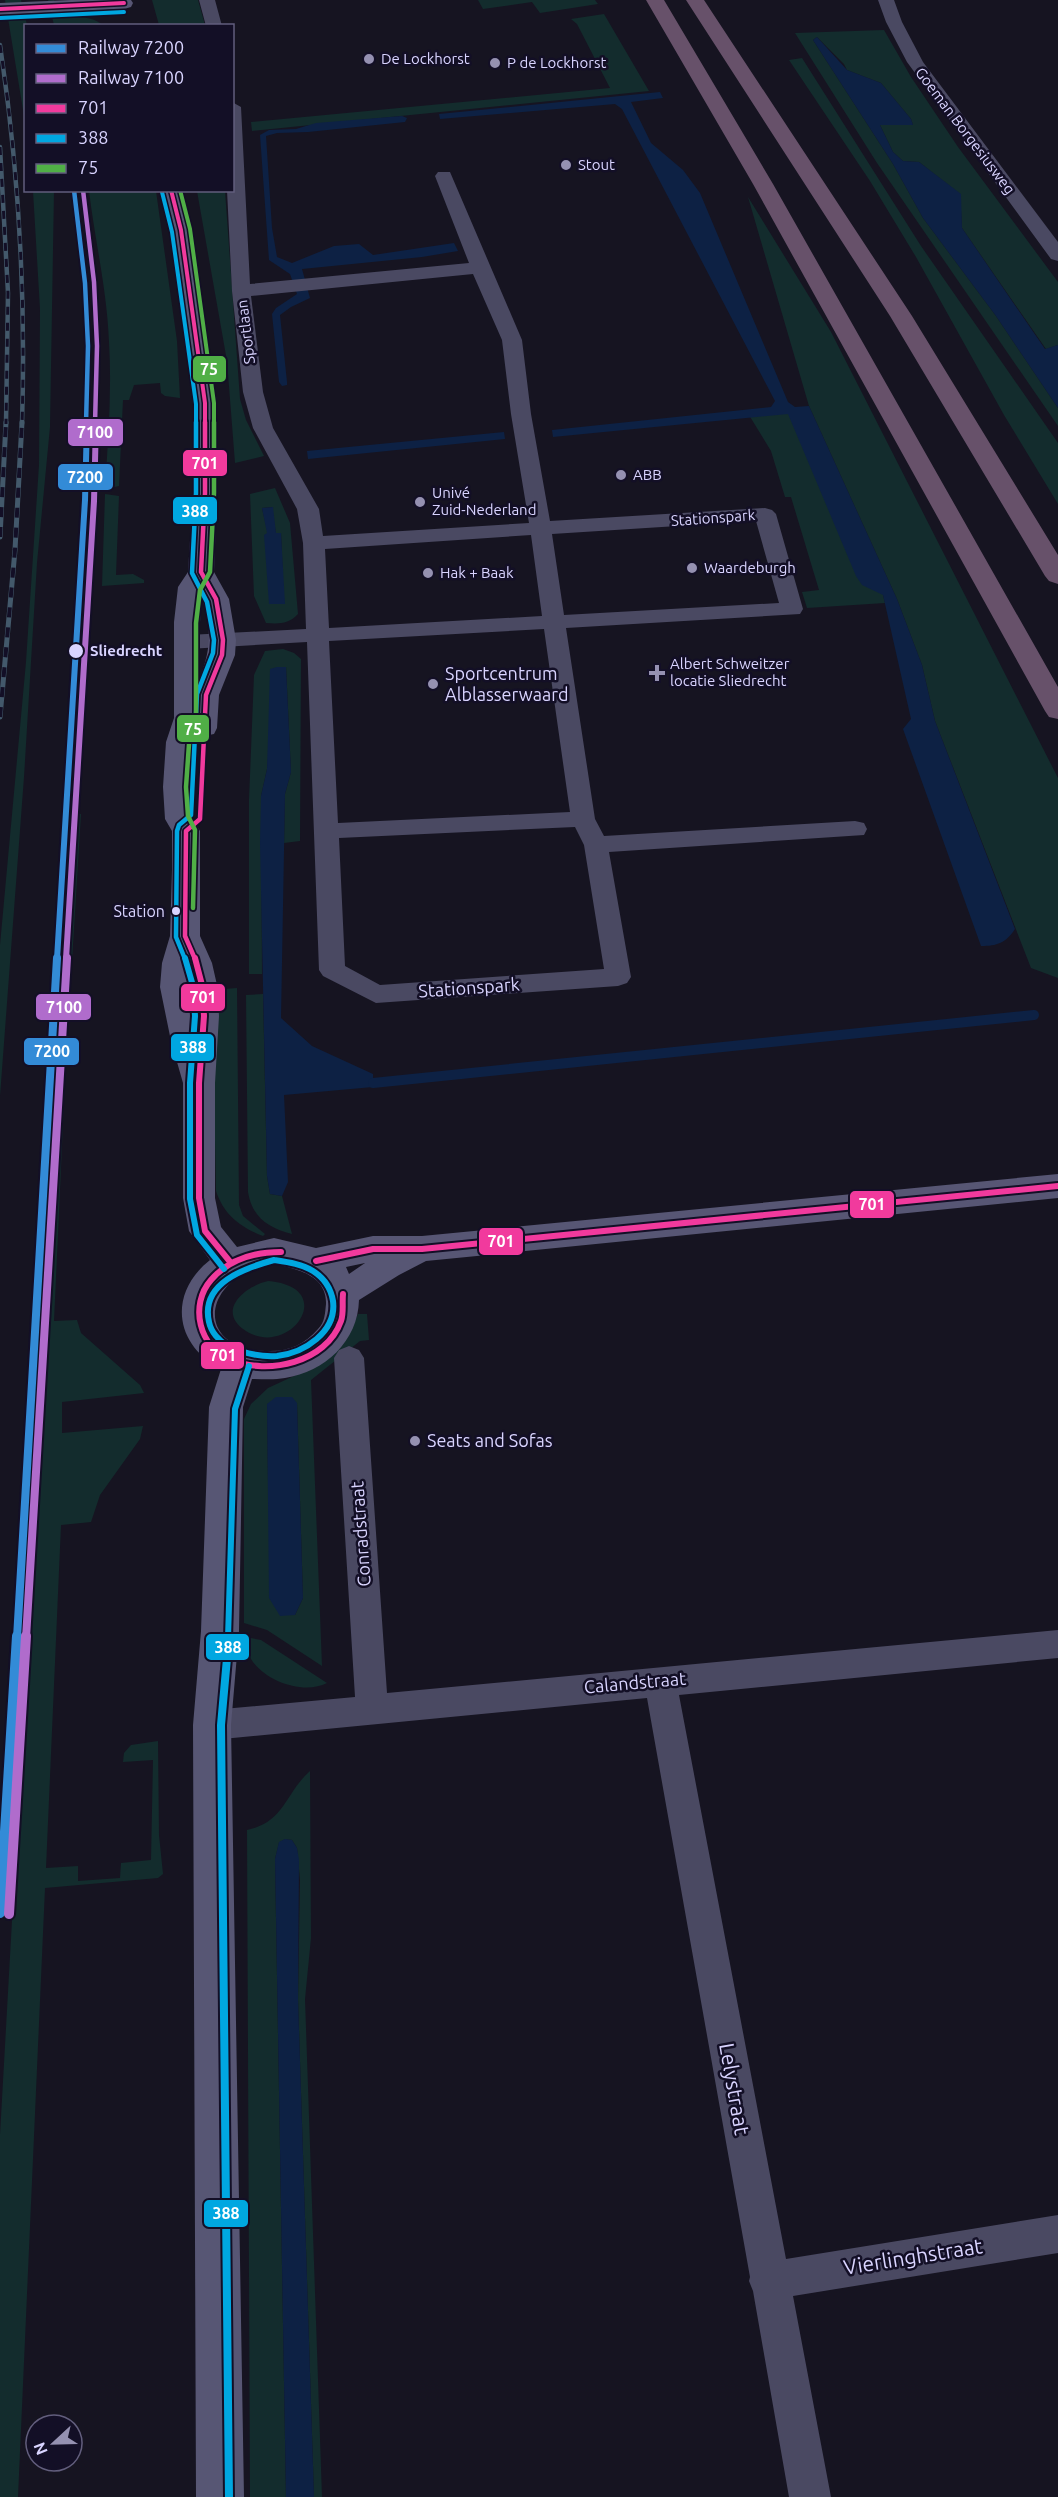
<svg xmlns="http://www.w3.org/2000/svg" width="1058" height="2497" font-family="Ubuntu,sans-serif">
<rect width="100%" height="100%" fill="#161421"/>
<!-- green -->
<path fill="#132c2d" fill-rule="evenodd" d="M 5,0 L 21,0 L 27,25 L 25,122 Z
M 48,0 L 54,0 L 59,18 C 74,17 91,15 103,25 L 54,25 Z
M 152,0 L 198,0 L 205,25 L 159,25 Z
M 478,0 L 595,0 L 598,4 L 540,13 L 532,2 L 483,9 Z
M 604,14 L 649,91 L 252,131 L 251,122 L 610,88 L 577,24 L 571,19 Z
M 884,30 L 911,77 L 958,147 L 1058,282 L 1058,345 L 1046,349 L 962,228 L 960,194 L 919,162 L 903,161 L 893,152 L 880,125 L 913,125 L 911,119 L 881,83 L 847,70 L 844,64 L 817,37 L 813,40 L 893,164 L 923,218 L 996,316 L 1058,408 L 1058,426 L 877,163 L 795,33 Z
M 802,58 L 921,246 L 1058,443 L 1058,504 L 1004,415 L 916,257 L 870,181 L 789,60 Z
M 33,191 L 54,191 L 50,427 L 37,563 L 24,777 L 0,1096 L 0,945 L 26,662 L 39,465 L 40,309 Z
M 89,191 L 156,191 L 177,341 L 180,398 L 165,396 L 161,393 L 160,383 L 134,385 L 129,400 L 123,400 L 119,486 L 105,489 C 108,440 112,391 109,342 C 107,290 95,241 89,191 Z
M 197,191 L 225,191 L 240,399 L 246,420 L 264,456 L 235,463 L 227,361 Z
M 748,197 L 831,332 L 1058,778 L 1058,978 L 1031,968 L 935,721 L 922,665 L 897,599 L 809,406 Z
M 795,410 L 883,595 L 885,603 L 807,608 L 802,592 L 819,590 L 791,497 L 785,497 L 771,451 L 749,415 Z
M 275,488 L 290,523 L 298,614 C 289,624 279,624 266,623 L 254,596 L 250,494 ZM 272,507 L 276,534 L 281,533 L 284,604 L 262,508 Z
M 105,494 L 119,496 L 116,575 L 133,574 L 144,580 L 144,583 L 102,586 Z
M 283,649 L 294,653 L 301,659 L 300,841 L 284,843 L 285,794 L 291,772 L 286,667 L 277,667 L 267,769 L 261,796 L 262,974 L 249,974 L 249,800 L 254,675 L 265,651 Z
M 74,814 L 81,814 L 66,1059 L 54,1321 L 77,1320 L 81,1333 L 140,1385 L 144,1393 L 62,1402 L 62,1433 L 143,1426 L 140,1439 L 100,1495 L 91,1522 L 61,1525 L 46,1868 L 78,1866 L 78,1881 L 120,1878 L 121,1863 L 151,1860 L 153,1760 L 123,1762 L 124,1753 L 131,1745 L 158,1741 L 159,1835 L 163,1874 L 158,1878 L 45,1888 L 18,2497 L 0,2497 L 0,2135 Z
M 237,988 L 239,1205 L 243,1216 L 265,1234 L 263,1236 C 240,1227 224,1215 216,1191 L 212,990 Z
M 263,994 L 267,1176 L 270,1194 L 282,1196 L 292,1234 C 268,1228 252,1217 248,1192 L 246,995 Z
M 268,1281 C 340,1287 290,1359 246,1331 C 215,1311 245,1286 268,1281 Z
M 358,1314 L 367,1314 L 369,1340 L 360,1341 L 311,1380 L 322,1666 L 267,1630 L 244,1623 L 244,1419 L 251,1404 L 268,1388 L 309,1369 L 349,1334 ZM 297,1403 L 303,1598 L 295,1615 L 268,1480 L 267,1404 Z
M 245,1637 L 261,1640 L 327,1683 C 302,1696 257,1679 247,1651 C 246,1647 246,1641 245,1637 Z
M 310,1771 L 311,1938 L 305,1999 L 322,2497 L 314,2497 L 298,1999 L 300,1880 L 297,1848 L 292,1840 L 285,1839 L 279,1843 L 275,1859 L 286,2497 L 250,2497 L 247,1830 C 285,1822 285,1793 310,1771 Z"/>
<!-- water -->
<path fill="#0d2144" d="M 817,37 L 847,70 L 881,83 L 911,119 L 913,125 L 880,125 L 893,152 L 903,161 L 919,162 L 961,194 L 962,228 L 1045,349 L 1058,345 L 1058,408 L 996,316 L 923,218 L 893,164 L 813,40 Z
M 660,92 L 663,98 L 631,102 L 651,143 L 683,170 L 700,193 L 788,402 L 795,407 L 809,406 L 897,599 L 922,665 L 935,721 L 1015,929 C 1006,943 997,946 981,946 L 903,729 L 911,719 L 883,595 L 862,585 L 856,576 L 788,414 L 553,437 L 552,430 L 771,407 L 775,401 L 622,109 L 615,104 L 440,119 L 439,114 Z
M 402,116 L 407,118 L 405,122 L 308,132 L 277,133 L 266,136 L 272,228 L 277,257 L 292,263 L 334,246 L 359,244 L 373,255 L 454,243 L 458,251 L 422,257 L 302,269 L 310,298 L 291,307 L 280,315 L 287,382 L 287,385 L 282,386 L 279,382 L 272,314 L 276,308 L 297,294 L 290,274 L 269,260 L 260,135 L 269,130 L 296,129 L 316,123 Z
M 504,432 L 505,439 L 308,459 L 307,451 Z
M 273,507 L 276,533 L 281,533 L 285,604 L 269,604 L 264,535 L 267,533 L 262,508 Z
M 277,667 L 286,667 L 291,772 L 285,794 L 281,1018 L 312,1046 L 373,1074 L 373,1087 L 284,1095 L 288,1182 L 282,1196 L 270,1194 L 267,1176 L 260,843 L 261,796 L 267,769 L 270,669 Z
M 276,1397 L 292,1397 L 297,1403 L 303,1598 L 295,1615 L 280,1616 L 269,1598 L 267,1404 Z
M 285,1839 L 292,1840 L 297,1848 L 299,1860 L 298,1999 L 314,2497 L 286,2497 L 275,1859 L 279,1842 Z"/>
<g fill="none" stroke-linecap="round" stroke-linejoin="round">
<!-- stream -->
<path stroke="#0d2144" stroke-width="10" d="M 373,1083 L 1034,1015"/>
<!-- street -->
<path fill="#4a4962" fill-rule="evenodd" d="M 199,0 L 215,0 L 222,26 L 206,26 Z
M 878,0 L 894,0 L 902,22 L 923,62 L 1058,242 L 1058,261 L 1051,259 L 907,62 L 886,22 Z
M 232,102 L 241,107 L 250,284 L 469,263 L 435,176 L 438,172 L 450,172 L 522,340 L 531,414 L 550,521 L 765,508 L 772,510 L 776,514 L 803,609 L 800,614 L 566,628 L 595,819 L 604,836 L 855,821 L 864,823 L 867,829 L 864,835 L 609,852 L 631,977 L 627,983 L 618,986 L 376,1003 L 323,976 L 319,970 L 307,642 L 188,649 L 180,647 L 177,642 L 180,637 L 188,635 L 306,629 L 303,543 L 297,509 L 253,428 L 243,392 L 232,291 L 227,190 L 232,190 ZM 473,274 L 502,340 L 511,414 L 529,523 L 323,536 L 319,509 L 273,428 L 263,392 L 251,296 ZM 756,521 L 779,603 L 564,615 L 552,534 ZM 531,535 L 542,616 L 329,628 L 325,549 ZM 544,629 L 570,812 L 338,823 L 329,641 ZM 575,827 L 584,845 L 604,969 L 380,985 L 345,966 L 339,838 Z
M 349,1346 L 359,1350 L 364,1358 L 387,1693 L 1058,1630 L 1058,1658 L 679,1695 L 786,2259 L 1058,2215 L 1058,2253 L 793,2296 L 831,2497 L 789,2497 L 753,2291 L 749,2281 L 750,2277 L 647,1698 L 212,1740 L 200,1736 L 195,1725 L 200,1714 L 212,1710 L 355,1697 L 334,1358 L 339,1350 Z"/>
<!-- secondary -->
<path fill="#575674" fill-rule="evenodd" d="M 71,0 L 131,0 L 133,3 L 131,7 L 124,9 L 0,15 L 0,3 Z
M 161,190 L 181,190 L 192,230 L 217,403 L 217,493 L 214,572 L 229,599 L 236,640 L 235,655 L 219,695 L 217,728 L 214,734 L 204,736 L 196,734 L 191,787 L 193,819 L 200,831 L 200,936 L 212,963 L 217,985 L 219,1016 L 215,1083 L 215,1198 L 221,1227 L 237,1247 L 274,1238 L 316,1248 L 373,1236 L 422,1236 L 1058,1174 L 1058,1198 L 426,1261 L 399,1275 L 359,1300 C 358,1341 325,1372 285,1378 C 275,1380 263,1379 252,1379 L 243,1407 L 239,1631 L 231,1725 L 244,2497 L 196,2497 L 193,1725 L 201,1631 L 209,1407 L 221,1369 C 174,1345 168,1293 210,1260 L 189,1231 L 183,1198 L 183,1083 L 171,1041 L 160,987 L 162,963 L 170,936 L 172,870 L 172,831 L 165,819 L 163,787 L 166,742 L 174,718 L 174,622 L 178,587 L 188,572 L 193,493 L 193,403 L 170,230 ZM 202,598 C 211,628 212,647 200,677 L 200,622 ZM 365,1263 L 349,1274 L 346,1267 ZM 274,1264 C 297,1269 327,1275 326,1304 C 325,1313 325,1322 318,1329 C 305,1344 290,1351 270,1351 C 192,1352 200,1275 274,1264 Z"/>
<!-- highway -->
<path fill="#67516a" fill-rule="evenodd" d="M 646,0 L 664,0 L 773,184 L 1058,687 L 1058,719 L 1049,717 L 1045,711 L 753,184 Z
M 686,0 L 704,0 L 912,316 L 1058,555 L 1058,584 L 1049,581 L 1045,576 L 890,316 Z"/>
<defs>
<path id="rail-far1" d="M 0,45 C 19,171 26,296 22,424
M 0,147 L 8,293 L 6,424"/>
<path id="rail" d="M 0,537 L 6,422
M 0,717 L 15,550 L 22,422"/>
</defs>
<!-- rail-far1 casing -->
<use href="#rail-far1" stroke="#43596b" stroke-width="4.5"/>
<!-- rail casing -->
<use href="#rail" stroke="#43596b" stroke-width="5"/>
<!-- rail-far1 -->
<use href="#rail-far1" stroke="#130f26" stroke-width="3" stroke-dasharray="8" stroke-linecap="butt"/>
<!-- rail -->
<use href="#rail" stroke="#130f26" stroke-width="4" stroke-dasharray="10" stroke-linecap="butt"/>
<defs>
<path id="bus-1-far2" d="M 0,9 L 124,3
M 171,190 L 181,230 L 205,403 L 205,424"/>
<path id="bus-1-far1" d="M 195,959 L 185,936 L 186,831 L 200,819 L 206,695 L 222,655 L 223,640 L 216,599 L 201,572 L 205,493 L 205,422"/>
<path id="bus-1" d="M 195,958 L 202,985 L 204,1016 L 199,1083 L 199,1198 L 205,1231 L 231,1263
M 281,1252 C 254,1252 229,1259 211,1280 C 189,1305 199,1348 231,1360 C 268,1375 326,1363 341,1321 C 344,1313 342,1303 343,1294
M 316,1261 L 373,1249 L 422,1249 L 1058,1186"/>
<path id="bus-2-far3" d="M 0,18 L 124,12
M 162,192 L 172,232 L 196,404 L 196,424"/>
<path id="bus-2-far2" d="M 185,959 L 176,937 L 177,831 L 179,825 L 191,815 L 197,694 L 213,653 L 214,640 L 207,602 L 192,573 L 196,493 L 196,422"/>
<path id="bus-2-far1" d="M 185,958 L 193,986 L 195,1016 L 190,1083 L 190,1199 L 197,1235 L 224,1269
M 274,1260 C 287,1262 302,1264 313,1271 C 324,1278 331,1289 333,1301 C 337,1332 304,1353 277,1356 C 260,1357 243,1353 228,1346 C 219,1341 211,1332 209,1322 C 200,1283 245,1268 274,1260 Z
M 228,1638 L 235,1409 L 249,1366"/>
<path id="bus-2" d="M 229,1636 L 221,1725 L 229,2497"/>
<path id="bus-3-far1" d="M 180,190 L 190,229 L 214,403 L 214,424"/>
<path id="bus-3" d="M 193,908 L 195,830 L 188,816 L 186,787 L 189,744 L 196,719 L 196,623 L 200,590 L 210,572 L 214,493 L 214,422"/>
</defs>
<!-- bus-1-far2 casing -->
<use href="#bus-1-far2" stroke="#130f26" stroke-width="7"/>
<!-- bus-1-far1 casing -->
<use href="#bus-1-far1" stroke="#130f26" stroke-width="8"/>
<!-- bus-1 casing -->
<use href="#bus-1" stroke="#130f26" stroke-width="10"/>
<!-- bus-2-far3 casing -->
<use href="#bus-2-far3" stroke="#130f26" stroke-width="7"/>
<!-- bus-2-far2 casing -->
<use href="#bus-2-far2" stroke="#130f26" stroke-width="8"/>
<!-- bus-2-far1 casing -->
<use href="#bus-2-far1" stroke="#130f26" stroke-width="10"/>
<!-- bus-2 casing -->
<use href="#bus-2" stroke="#130f26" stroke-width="12"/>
<!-- bus-3-far1 casing -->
<use href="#bus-3-far1" stroke="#130f26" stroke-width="7"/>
<!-- bus-3 casing -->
<use href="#bus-3" stroke="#130f26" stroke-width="8"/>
<!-- bus-1-far2 -->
<use href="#bus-1-far2" stroke="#f13a9d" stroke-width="4"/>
<!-- bus-1-far1 -->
<use href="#bus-1-far1" stroke="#f13a9d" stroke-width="4.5"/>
<!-- bus-1 -->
<use href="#bus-1" stroke="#f13a9d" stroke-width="6"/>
<!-- bus-2-far3 -->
<use href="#bus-2-far3" stroke="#00a7e1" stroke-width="4"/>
<!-- bus-2-far2 -->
<use href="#bus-2-far2" stroke="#00a7e1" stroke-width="4.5"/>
<!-- bus-2-far1 -->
<use href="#bus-2-far1" stroke="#00a7e1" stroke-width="6"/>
<!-- bus-2 -->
<use href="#bus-2" stroke="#00a7e1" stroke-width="8"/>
<!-- bus-3-far1 -->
<use href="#bus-3-far1" stroke="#50af46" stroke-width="4"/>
<!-- bus-3 -->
<use href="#bus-3" stroke="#50af46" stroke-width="4.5"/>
<defs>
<path id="rail-1-far3" d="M 74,190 L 85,283 L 88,346 L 86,424"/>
<path id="rail-1-far2" d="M 57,959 L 85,500 L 87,422"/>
<path id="rail-1-far1" d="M 17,1638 L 57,958"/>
<path id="rail-1" d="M 0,1913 L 17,1636"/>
<path id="rail-2-far3" d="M 83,190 L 94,282 L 97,346 L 95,424"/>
<path id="rail-2-far2" d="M 66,959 L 94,501 L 96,422"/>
<path id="rail-2-far1" d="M 26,1638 L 67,958"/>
<path id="rail-2" d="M 9,1914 L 26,1636"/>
</defs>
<!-- rail-1-far3 casing -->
<use href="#rail-1-far3" stroke="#130f26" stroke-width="8"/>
<!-- rail-1-far2 casing -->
<use href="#rail-1-far2" stroke="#130f26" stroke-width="10"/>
<!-- rail-1-far1 casing -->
<use href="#rail-1-far1" stroke="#130f26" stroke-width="12"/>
<!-- rail-1 casing -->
<use href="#rail-1" stroke="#130f26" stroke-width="14"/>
<!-- rail-2-far3 casing -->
<use href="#rail-2-far3" stroke="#130f26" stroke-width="8"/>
<!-- rail-2-far2 casing -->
<use href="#rail-2-far2" stroke="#130f26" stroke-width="10"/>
<!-- rail-2-far1 casing -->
<use href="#rail-2-far1" stroke="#130f26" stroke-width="12"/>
<!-- rail-2 casing -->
<use href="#rail-2" stroke="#130f26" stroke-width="14"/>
<!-- rail-1-far3 -->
<use href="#rail-1-far3" stroke="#338bd7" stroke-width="4.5"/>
<!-- rail-1-far2 -->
<use href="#rail-1-far2" stroke="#338bd7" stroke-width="6"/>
<!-- rail-1-far1 -->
<use href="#rail-1-far1" stroke="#338bd7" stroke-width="8"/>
<!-- rail-1 -->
<use href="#rail-1" stroke="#338bd7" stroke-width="10"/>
<!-- rail-2-far3 -->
<use href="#rail-2-far3" stroke="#b06ccc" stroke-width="4.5"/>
<!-- rail-2-far2 -->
<use href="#rail-2-far2" stroke="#b06ccc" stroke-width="6"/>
<!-- rail-2-far1 -->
<use href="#rail-2-far1" stroke="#b06ccc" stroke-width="8"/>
<!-- rail-2 -->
<use href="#rail-2" stroke="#b06ccc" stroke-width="10"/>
</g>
<!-- markers -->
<g fill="#9591b1" stroke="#130f26" stroke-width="2">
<circle cx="369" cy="59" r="6"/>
<circle cx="495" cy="63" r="6"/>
<circle cx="566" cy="165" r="6"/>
<circle cx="621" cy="475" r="6"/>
<circle cx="420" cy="502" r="6"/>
<circle cx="692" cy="568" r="6"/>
<circle cx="428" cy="573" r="6"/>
<path d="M654 664h6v6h6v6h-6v6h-6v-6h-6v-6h6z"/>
<circle cx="433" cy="684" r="6"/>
<circle cx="415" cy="1441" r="6"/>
</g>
<g fill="#d9d4ff" stroke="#130f26" stroke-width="2">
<circle cx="76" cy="651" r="8"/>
<circle cx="176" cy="911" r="5"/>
</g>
<g text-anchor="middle" stroke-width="5" stroke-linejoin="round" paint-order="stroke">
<!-- far-poi labels -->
<g font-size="15" fill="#d9d4ff" stroke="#130f26" text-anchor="start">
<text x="381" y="64">De Lockhorst</text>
<text x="507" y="68">P de Lockhorst</text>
<text x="578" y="170">Stout</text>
<text x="633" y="480">ABB</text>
<text x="432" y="498">Univé<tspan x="432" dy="17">Zuid-Nederland</tspan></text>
<text x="704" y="573">Waardeburgh</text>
<text x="440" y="578">Hak + Baak</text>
<text x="670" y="669">Albert Schweitzer<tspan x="670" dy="17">locatie Sliedrecht</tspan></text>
</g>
<!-- far-street labels -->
<g font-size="15" fill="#d9d4ff" stroke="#130f26">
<text transform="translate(965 131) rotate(53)" y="5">Goeman Borgesiusweg</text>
<text transform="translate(246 332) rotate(-97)" y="5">Sportlaan</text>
<text transform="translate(713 518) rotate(-4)" y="5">Stationspark</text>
</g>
<!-- far-stop labels -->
<g font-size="15" font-weight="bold" fill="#d9d4ff" stroke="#130f26" text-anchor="start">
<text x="90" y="656">Sliedrecht</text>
</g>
<!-- bus labels -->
<g font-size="16" fill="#d9d4ff" stroke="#130f26" text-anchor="end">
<text x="165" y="917">Station</text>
</g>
<!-- poi labels -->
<g font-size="18" fill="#d9d4ff" stroke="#130f26" text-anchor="start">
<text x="445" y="680">Sportcentrum<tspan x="445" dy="21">Alblasserwaard</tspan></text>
<text x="427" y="1447">Seats and Sofas</text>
</g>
<!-- street labels -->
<g font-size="18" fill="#d9d4ff" stroke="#130f26">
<text transform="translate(469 988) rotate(-4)" y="6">Stationspark</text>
<text transform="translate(361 1534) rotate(-94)" y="6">Conradstraat</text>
<text transform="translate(635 1683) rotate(-5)" y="6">Calandstraat</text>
</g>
<!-- near-street labels -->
<g font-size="21" fill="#d9d4ff" stroke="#130f26">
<text transform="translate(734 2089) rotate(80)" y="7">Lelystraat</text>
<text transform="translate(913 2257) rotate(-9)" y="7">Vierlinghstraat</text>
</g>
</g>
<g stroke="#130f26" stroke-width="2">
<rect x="192" y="355" width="35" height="28" rx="6" fill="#50af46"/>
<rect x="67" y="418" width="57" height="29" rx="6" fill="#b06ccc"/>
<rect x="182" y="449" width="46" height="28" rx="6" fill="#f13a9d"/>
<rect x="57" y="463" width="57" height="28" rx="6" fill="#338bd7"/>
<rect x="172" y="496" width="46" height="29" rx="6" fill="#00a7e1"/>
<rect x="176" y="714" width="34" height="29" rx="6" fill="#50af46"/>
<rect x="180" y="983" width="46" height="29" rx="6" fill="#f13a9d"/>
<rect x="35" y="993" width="57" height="28" rx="6" fill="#b06ccc"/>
<rect x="170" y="1033" width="45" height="29" rx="6" fill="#00a7e1"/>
<rect x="23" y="1037" width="57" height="29" rx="6" fill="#338bd7"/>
<rect x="849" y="1190" width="46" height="29" rx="6" fill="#f13a9d"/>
<rect x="478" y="1227" width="46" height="29" rx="6" fill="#f13a9d"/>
<rect x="200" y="1341" width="45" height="29" rx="6" fill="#f13a9d"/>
<rect x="205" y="1633" width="45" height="28" rx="6" fill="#00a7e1"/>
<rect x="203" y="2199" width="46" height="29" rx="6" fill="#00a7e1"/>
</g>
<g font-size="16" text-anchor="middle" font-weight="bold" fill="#fff">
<text x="209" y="375">75</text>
<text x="95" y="438">7100</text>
<text x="205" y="469">701</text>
<text x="85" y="483">7200</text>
<text x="195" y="517">388</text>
<text x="193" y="735">75</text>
<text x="203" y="1003">701</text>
<text x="64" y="1013">7100</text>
<text x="193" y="1053">388</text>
<text x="52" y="1057">7200</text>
<text x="872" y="1210">701</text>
<text x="501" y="1247">701</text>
<text x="223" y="1361">701</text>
<text x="228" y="1653">388</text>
<text x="226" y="2219">388</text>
</g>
<!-- legend -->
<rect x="24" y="24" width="210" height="168" fill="#130f26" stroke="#625e7d" stroke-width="1.5"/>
<rect x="36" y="44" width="30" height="9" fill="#338bd7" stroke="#625e7d" stroke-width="1.5"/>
<text x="78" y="54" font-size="18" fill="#d9d4ff">Railway 7200</text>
<rect x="36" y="74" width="30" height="9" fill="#b06ccc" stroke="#625e7d" stroke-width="1.5"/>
<text x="78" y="84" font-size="18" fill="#d9d4ff">Railway 7100</text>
<rect x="36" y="104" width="30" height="9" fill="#f13a9d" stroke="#625e7d" stroke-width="1.5"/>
<text x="78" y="114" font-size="18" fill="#d9d4ff">701</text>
<rect x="36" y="134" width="30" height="9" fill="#00a7e1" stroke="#625e7d" stroke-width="1.5"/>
<text x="78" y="144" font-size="18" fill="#d9d4ff">388</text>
<rect x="36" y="164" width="30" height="9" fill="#50af46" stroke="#625e7d" stroke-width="1.5"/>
<text x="78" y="174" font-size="18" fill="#d9d4ff">75</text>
<!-- north arrow -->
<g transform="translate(54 2443) rotate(248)"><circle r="28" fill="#130f26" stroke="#625e7d" stroke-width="1.5"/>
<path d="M0-4.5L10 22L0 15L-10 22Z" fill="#9591b1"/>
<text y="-9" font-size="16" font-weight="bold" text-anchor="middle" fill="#d9d4ff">N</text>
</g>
</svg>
